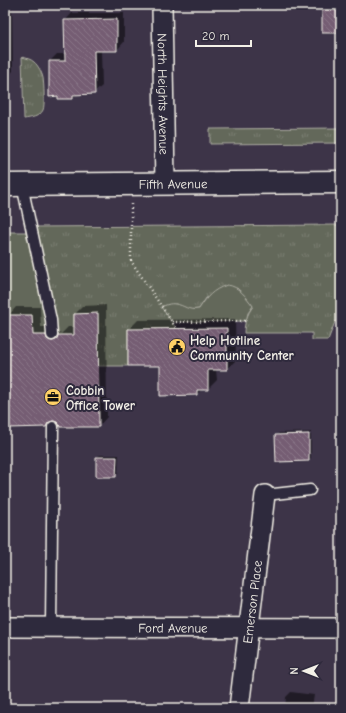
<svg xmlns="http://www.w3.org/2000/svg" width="346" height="713" font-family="'Comic Neue',sans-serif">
<defs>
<pattern id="grass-tufts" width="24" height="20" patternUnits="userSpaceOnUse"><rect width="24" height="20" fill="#63685a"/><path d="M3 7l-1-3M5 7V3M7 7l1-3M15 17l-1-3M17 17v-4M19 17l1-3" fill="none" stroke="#7a7e72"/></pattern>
<pattern id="building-back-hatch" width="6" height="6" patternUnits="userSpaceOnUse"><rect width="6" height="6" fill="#745d73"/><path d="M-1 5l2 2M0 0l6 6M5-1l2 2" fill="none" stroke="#887587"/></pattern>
</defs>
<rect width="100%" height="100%" fill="#3d3448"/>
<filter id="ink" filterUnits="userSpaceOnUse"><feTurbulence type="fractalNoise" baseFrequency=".025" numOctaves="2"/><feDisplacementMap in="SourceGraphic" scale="8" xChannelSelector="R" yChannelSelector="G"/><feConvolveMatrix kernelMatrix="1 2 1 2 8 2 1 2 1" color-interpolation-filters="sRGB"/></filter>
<g filter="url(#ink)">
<!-- grass -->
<path fill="url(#grass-tufts)" stroke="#acaca1" d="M 22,57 C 26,58 31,59 34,62 C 38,65 42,73 43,78 C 44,84 45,106 43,110 C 40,117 30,118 24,119 Z
M 341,128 L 341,143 L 210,144 L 210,129 Z
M 341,225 L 341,316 L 335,322 L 328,340 L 312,340 L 312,333 L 244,333 C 244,323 247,315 253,306 L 244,295 L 237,288 L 206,298 L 199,309 L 189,310 L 176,304 L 161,306 L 176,328 L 128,329 L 128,366 L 98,366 L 98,314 L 74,314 L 74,335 L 52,335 L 31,227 Z"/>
<!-- green -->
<path fill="#63685a" stroke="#acaca1" d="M 5,232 L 32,232 L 52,335 L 33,335 L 32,315 L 5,315 Z
M 227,285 C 239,286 246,297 253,306 L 248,313 L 246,321 L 172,322 L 161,307 C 166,305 170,303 175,304 C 185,305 187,311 199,309 C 207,297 212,290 227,285 Z"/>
<!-- shadow -->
<path fill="#0007" d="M 5,5 L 9,5 L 9,9 L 12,9 L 13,71 L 5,79 Z
M 72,13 L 124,13 L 124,42 L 117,50 L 101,50 L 102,86 L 94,93 L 77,94 L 73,98 L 50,61 L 57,54 L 66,54 L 65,21 Z
M 106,305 L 107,417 L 99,426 L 53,420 L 46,426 L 8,376 L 5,376 L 5,356 L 8,356 L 8,316 L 16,307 L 40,307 L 41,327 L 54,327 L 55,331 L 61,334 L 68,327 L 75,327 L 75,314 L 83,306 Z
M 235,319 L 236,360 L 227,369 L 216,369 L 217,380 L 208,389 L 202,389 L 197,394 L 161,364 L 129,329 L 138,320 Z
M 311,432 L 311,433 L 278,434 L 279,433 Z
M 277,434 L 277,436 L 311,435 L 311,458 L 309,460 L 276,435 Z
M 100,455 L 119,455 L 118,473 L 116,476 L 97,457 Z
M 291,692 L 314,695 L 312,708 L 285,708 L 286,697 Z"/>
<!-- building -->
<path fill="url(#building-back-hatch)" stroke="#f4f1e8" d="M 322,5 L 341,5 L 341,33 L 322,33 Z
M 117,19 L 117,51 L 94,51 L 95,94 L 73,95 L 73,99 L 58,99 L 58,96 L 49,97 L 49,61 L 65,61 L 64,20 Z
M 98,313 L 99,427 L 60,427 L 59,424 L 57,422 L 53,421 L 48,423 L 46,427 L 8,428 L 7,315 L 32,315 L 33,335 L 46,335 L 47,339 L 52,341 L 56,340 L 58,335 L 74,335 L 74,314 Z
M 227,328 L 227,370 L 208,370 L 208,390 L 197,390 L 197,395 L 160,396 L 160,366 L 128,366 L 128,329 Z
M 309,434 L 309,461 L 276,462 L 275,435 Z
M 96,457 L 117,457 L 116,477 L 96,477 Z"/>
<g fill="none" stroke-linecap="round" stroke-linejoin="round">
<defs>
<path id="lane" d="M 22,185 L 51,320 L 52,335
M 265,495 L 310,490
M 51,627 L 53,427"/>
<g id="street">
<path id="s1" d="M 162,5 L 165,183"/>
<path id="s2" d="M 5,627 L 341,628"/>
<path id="s3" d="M 239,708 L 265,495"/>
</g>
<g id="secondary">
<path id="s4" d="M 5,185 L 341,182"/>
</g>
</defs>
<!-- lane casing -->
<use href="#lane" stroke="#f4f1e8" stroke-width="13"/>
<!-- street casing -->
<use href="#street" stroke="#f4f1e8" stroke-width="22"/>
<!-- secondary casing -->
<use href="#secondary" stroke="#f4f1e8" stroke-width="25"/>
<!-- path -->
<path stroke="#f4f1e8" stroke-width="2.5" stroke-dasharray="1 3" stroke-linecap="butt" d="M 131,204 L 131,261 L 176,328
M 172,322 L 246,321"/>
<!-- lane -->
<use href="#lane" stroke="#2f2a3d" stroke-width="10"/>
<!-- street -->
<use href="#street" stroke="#2f2a3d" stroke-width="19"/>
<!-- secondary -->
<use href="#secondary" stroke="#2f2a3d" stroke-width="22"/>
</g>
</g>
<!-- icons -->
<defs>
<symbol id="civic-disc" viewBox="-11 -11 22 22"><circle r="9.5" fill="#ffd166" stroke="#2f2a3d"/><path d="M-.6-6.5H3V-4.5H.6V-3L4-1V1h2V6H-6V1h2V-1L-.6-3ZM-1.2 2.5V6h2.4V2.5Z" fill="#111"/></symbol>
<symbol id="office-disc" viewBox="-11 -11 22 22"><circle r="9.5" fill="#ffd166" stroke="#2f2a3d"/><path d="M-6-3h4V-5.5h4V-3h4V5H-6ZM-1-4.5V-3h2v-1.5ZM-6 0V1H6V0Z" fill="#111"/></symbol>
</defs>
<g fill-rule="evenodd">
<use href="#civic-disc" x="167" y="337" width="20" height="20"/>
<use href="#office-disc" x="43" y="387" width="20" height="20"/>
</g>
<g text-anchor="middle" stroke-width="4" stroke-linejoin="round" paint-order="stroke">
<!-- street labels -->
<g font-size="13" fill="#f4f1e8" stroke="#2f2a3d">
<text dy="5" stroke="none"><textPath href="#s1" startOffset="89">North Heights Avenue</textPath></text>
<text dy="5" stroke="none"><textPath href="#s4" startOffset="168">Fifth Avenue</textPath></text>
<text dy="5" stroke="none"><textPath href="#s3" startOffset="107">Emerson Place</textPath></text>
<text dy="5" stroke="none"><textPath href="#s2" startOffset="168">Ford Avenue</textPath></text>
</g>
<!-- poi labels -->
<g font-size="13" font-weight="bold" fill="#f4f1e8" stroke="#2f2a3d" text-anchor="start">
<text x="190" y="345">Help Hotline<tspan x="190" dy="15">Community Center</tspan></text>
<text x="66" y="395">Cobbin<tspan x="66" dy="15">Office Tower</tspan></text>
</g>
</g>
<!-- margin -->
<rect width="346" height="713" fill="none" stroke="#2f2a3d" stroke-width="20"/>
<rect x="10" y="10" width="326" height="693" fill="none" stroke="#f4f1e8" stroke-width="1.5" filter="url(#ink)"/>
<!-- north arrow -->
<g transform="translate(304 671) rotate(270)" stroke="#2f2a3d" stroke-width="3" paint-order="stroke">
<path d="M0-3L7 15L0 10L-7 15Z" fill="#f4f1e8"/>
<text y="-6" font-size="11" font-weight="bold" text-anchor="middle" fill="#f4f1e8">N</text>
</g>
<!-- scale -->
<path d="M196 40v6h55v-6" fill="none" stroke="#f4f1e8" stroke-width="2"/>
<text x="202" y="40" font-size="12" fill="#f4f1e8" stroke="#2f2a3d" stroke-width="3" paint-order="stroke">20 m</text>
</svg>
